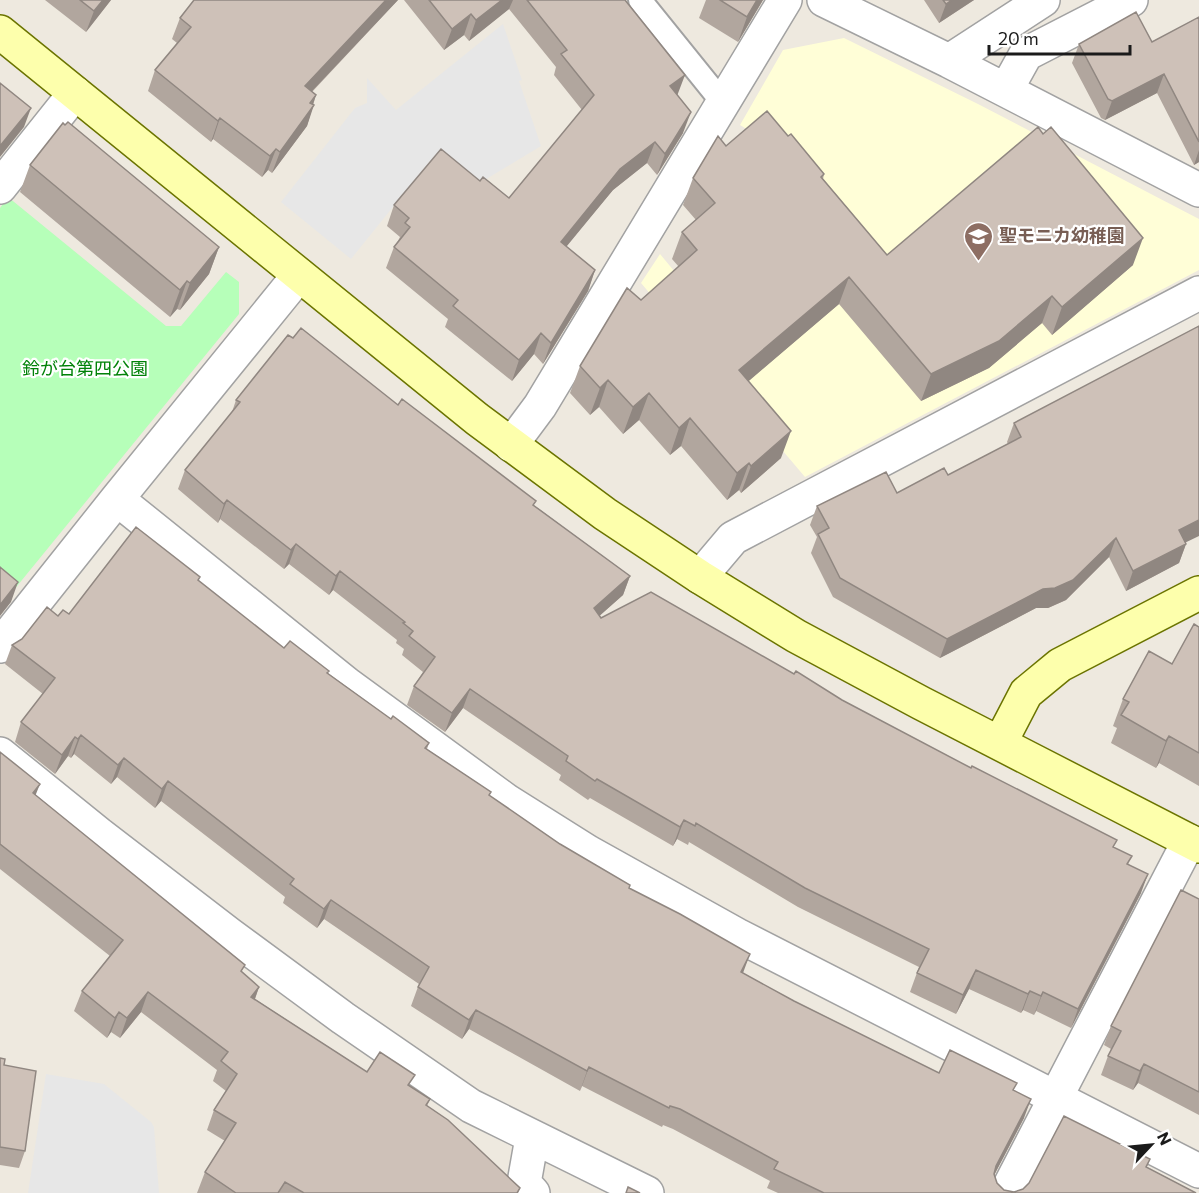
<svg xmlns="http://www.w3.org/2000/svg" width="1199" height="1193" font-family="Commissioner,'Noto Sans JP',sans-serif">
<rect width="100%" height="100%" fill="#eee9df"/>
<!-- education -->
<path fill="#fffed7" d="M 844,38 L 978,104 L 1199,219 L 1199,270 L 805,477 L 641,283 L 660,254 L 704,307 L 763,139 L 740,125 L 783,50 Z"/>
<!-- park -->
<path fill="#b6ffb9" d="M 8,197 L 166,326 L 181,326 L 226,272 L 239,282 L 239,314 L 13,591 L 0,581 L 0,208 Z"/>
<!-- parking -->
<path fill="#e7e7e7" d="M 503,24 L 522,80 L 519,81 L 541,146 L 468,190 L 430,161 L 351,259 L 281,202 L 355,108 L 367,103 L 367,78 L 396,110 Z
M 46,1074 L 104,1084 L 151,1122 L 154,1127 L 159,1193 L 28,1193 Z"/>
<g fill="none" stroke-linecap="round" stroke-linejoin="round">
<defs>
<path id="lane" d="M 640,0 L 723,103"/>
<path id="street" d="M 824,0 L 949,61 L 1199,190
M 949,61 L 1043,0
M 1006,90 L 1026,54 L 1131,0
M 0,187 L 75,93
M 511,445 L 540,406 L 785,0
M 117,499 L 347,684 L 507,801 L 588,852 L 737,935 L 1199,1171
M 700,577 L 733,538 L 1199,293
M 0,646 L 117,499 L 299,275
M 0,754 L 99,834 L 229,934 L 343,1018 L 471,1106 L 647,1193
M 532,1138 L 524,1183 L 533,1193
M 1006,1193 L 1189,841"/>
<path id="secondary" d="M 0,32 L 477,419 L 605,514 L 700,577 L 796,636 L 921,703 L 1199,846
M 1000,743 L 1026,693 L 1060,665 L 1199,593"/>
</defs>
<!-- lane casing -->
<use href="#lane" stroke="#a2a2a2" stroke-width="26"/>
<!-- street casing -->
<use href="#street" stroke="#a2a2a2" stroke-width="36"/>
<!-- secondary casing -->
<use href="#secondary" stroke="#6b7400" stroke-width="36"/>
<!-- lane -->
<use href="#lane" stroke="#fff" stroke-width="22"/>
<!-- street -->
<use href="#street" stroke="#fff" stroke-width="33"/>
<!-- secondary -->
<use href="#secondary" stroke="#fdffac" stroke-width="33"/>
</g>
<!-- wall -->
<path fill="#b1a69e" d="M 45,0 L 111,0 L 86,32 Z
M 194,0 L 398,0 L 312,92 L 316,95 L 307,126 L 272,173 L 268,170 L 262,177 L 213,139 L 211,142 L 148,91 L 155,70 L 177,43 L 172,39 L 180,18 Z
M 404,0 L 625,0 L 677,95 L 683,133 L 657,175 L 647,163 L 613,190 L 566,246 L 595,270 L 588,291 L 543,364 L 534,354 L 512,381 L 445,327 L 448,319 L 386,268 L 394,247 L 398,241 L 400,237 L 387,226 L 394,205 L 480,181 L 509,198 L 582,110 L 554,75 L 556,67 L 509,9 L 469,41 L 464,35 L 444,50 Z
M 706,0 L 763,0 L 738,42 L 699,18 Z
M 924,0 L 974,0 L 939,23 Z
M 1199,17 L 1199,162 L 1194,165 L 1157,93 L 1105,120 L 1101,118 L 1072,63 L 1079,44 L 1152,42 Z
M 726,146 L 824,174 L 823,179 L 887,255 L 1133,265 L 1052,335 L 1042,323 L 989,368 L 921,401 L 839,304 L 748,381 L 781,458 L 741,493 L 739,490 L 727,500 L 681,446 L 670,455 L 639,420 L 623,434 L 599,407 L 590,415 L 570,393 L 580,366 L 641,300 L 679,267 L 672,259 L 682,232 L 696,220 L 683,205 L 693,178 Z
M 30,165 L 219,247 L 209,274 L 180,310 L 177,309 L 170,317 L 20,192 Z
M 236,400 L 398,405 L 630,576 L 623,595 L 599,616 L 601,618 L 794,674 L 842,700 L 1114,847 L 1129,864 L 1141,893 L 1071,1028 L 1036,1011 L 1034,1015 L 1023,1010 L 1021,1013 L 969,989 L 956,1014 L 910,992 L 919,967 L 798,907 L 689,842 L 688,845 L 677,839 L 673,846 L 590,798 L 588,800 L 559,780 L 561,775 L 463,708 L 445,732 L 407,705 L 414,686 L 423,672 L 402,655 L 404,649 L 396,643 L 397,640 L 333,590 L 329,595 L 289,564 L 284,569 L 220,519 L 218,523 L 178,489 L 185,470 L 232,412 Z
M 1014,423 L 1185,543 L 1186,544 L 1179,563 L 1126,591 L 1109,557 L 1066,600 L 1048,608 L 1036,608 L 940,658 L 833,597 L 811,553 L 817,537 L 810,525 L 817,506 L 897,493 L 948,475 L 1008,444 L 1007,442 Z
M 199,581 L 284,648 L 328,673 L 391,719 L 429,743 L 427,749 L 491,792 L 489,796 L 560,844 L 629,888 L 743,973 L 794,1001 L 939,1073 L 1014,1091 L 1024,1118 L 994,1175 L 997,1183 L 1004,1190 L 1014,1192 L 1150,1159 L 1147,1167 L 1196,1193 L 778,1193 L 767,1188 L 770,1181 L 673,1129 L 663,1125 L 662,1127 L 582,1086 L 580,1091 L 469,1029 L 462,1039 L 411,1006 L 419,984 L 324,919 L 317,928 L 283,903 L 285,897 L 161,801 L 155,808 L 117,777 L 111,784 L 74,754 L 71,758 L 68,756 L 55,774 L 15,742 L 21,722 L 43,694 L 5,664 L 12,645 L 58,616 L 69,614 Z
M 1199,627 L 1199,786 L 1159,763 L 1156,768 L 1111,743 L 1117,728 L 1113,726 L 1123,699 L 1172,664 Z
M 0,752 L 36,795 L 259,987 L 255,999 L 367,1072 L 411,1086 L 430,1099 L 427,1106 L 520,1188 L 518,1193 L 197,1193 L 205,1172 L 225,1141 L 207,1130 L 214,1110 L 226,1091 L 213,1081 L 217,1070 L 141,1012 L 120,1038 L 111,1032 L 107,1038 L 74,1011 L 82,991 L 110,956 L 0,869 Z
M 1199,899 L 1199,1115 L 1138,1083 L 1133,1090 L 1101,1075 L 1108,1056 L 1111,1049 L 1104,1045 L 1111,1026 Z
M 0,1058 L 4,1065 L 25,1151 L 19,1168 L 0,1165 Z"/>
<!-- shaded-wall -->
<path fill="#908781" d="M 103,0 L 111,0 L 86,32 L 94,11 Z
M 386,0 L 398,0 L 297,107 L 305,86 Z
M 502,0 L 513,0 L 509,9 L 469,41 L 476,20 Z
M 757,0 L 763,0 L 738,42 L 747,17 Z
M 952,0 L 974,0 L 939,23 L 946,4 Z
M 471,14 L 464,35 L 444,50 L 452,29 Z
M 1164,74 L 1157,93 L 1105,120 L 1112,101 Z
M 685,75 L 677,96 L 670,86 Z
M 316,95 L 311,110 L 314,105 L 307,126 L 272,173 L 280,152 Z
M 31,108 L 24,127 L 0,157 L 0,146 Z
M 691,112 L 683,133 L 657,175 L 665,154 Z
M 220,118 L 213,139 L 211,142 L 218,121 Z
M 655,142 L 647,163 L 613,190 L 553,263 L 561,242 L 620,169 Z
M 276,149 L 268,170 L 262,177 L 270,156 Z
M 1199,150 L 1199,162 L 1194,165 Z
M 1143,238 L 1133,265 L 1052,335 L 1062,307 Z
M 219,247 L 209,274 L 180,310 L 190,283 Z
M 595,270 L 588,291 L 543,364 L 551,343 Z
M 849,277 L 839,304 L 729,398 L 739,370 Z
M 187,281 L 177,309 L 170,317 L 180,290 Z
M 1052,296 L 1042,323 L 989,368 L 921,401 L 931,374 Z
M 541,333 L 534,354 L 512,381 L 519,360 Z
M 608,380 L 599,407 L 590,415 L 600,388 Z
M 649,393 L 639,420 L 623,434 L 633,407 Z
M 690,418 L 681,446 L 670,455 L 679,428 Z
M 791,431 L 781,458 L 741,493 L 751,466 Z
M 749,463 L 739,490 L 727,500 L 737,473 Z
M 227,500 L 220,519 L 218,523 L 224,504 Z
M 1199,520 L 1199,536 L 1172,549 L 1179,530 Z
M 1116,538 L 1109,557 L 1066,600 L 1048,608 L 1036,608 L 940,658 L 947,639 Z
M 296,544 L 289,564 L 284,569 L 291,550 Z
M 1186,544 L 1179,563 L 1126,591 L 1133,571 Z
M 340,571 L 333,590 L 329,595 L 336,576 Z
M 630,576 L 623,595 L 587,627 L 594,608 Z
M 18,582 L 11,602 L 0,616 L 0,605 Z
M 470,689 L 463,708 L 445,732 L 452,713 Z
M 81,735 L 74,754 L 71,758 L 78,739 Z
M 1169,736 L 1159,763 L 1156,768 L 1166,741 Z
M 75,737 L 68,756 L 55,774 L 62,755 Z
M 124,758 L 117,777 L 111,784 L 118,765 Z
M 168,781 L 161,801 L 155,808 L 162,789 Z
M 40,784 L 32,804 L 33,793 Z
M 684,820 L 677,839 L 673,846 L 680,827 Z
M 1148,874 L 1141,893 L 1071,1028 L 1078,1009 Z
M 331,900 L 324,919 L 317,928 L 324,909 Z
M 750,954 L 743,973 L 741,972 Z
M 976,970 L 969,989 L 956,1014 L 963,995 Z
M 259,987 L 252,1007 L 251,997 Z
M 1030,991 L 1023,1010 L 1021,1013 L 1028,994 Z
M 148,992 L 141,1012 L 120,1038 L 127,1018 Z
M 1043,992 L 1036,1011 L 1034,1015 L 1041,996 Z
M 476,1010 L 469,1029 L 462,1039 L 469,1020 Z
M 119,1012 L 111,1032 L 107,1038 L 115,1018 Z
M 1144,1064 L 1138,1083 L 1133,1090 L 1140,1071 Z
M 589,1067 L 582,1086 L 580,1091 L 587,1071 Z
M 1031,1099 L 1024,1118 L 989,1185 L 996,1166 Z"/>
<!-- building -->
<path fill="#cec1b8" stroke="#908781" stroke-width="1.5" d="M 80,0 L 103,0 L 94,11 Z
M 194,0 L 386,0 L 305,86 L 316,95 L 310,103 L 314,105 L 280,152 L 276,149 L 270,156 L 220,118 L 218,121 L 155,70 L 191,27 L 180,18 Z
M 429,0 L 502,0 L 476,20 L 471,14 L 452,29 Z
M 527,0 L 625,0 L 685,75 L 670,86 L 691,112 L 665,154 L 655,142 L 620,169 L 561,242 L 595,270 L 551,343 L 541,333 L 519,360 L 453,306 L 458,300 L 394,247 L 410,227 L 405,223 L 409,218 L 394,205 L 441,149 L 480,181 L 483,177 L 509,198 L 594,95 L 561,54 L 567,50 Z
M 720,0 L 757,0 L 747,17 Z
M 943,0 L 952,0 L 946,4 Z
M 1136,12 L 1152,42 L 1199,17 L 1199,142 L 1164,74 L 1112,101 L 1108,99 L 1079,44 Z
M 0,83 L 31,108 L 0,146 Z
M 767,111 L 788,136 L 791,134 L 824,174 L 821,177 L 887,255 L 1038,127 L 1043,134 L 1051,127 L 1143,238 L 1062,307 L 1052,296 L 999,341 L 931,374 L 849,277 L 739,370 L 791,431 L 751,466 L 749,463 L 737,473 L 690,418 L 679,428 L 649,393 L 633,407 L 608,380 L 600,388 L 580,366 L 627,288 L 641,300 L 697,250 L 682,232 L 715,203 L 693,178 L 718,136 L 726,146 Z
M 68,122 L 219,247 L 190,283 L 187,281 L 180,290 L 30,165 L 63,123 L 65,125 Z
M 1199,326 L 1199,520 L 1179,530 L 1186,544 L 1133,571 L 1116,538 L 1073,580 L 1055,588 L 1043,589 L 947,639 L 840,578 L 818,534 L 829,528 L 817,506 L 886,472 L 897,493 L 944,468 L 948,475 L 1021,437 L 1014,423 Z
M 301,328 L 398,405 L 402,399 L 536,501 L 533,505 L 630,576 L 594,608 L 601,618 L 651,592 L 794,674 L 796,671 L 842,700 L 971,768 L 972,766 L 1117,840 L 1113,847 L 1132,856 L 1127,864 L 1148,874 L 1078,1009 L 1043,992 L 1041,996 L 1030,991 L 1028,994 L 976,970 L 963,995 L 917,973 L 929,949 L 805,888 L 696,823 L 695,826 L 684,820 L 680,827 L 597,779 L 595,781 L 566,761 L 568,756 L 470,689 L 452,713 L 414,686 L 435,657 L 409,636 L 413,631 L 403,623 L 405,622 L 340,571 L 336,576 L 296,544 L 291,550 L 227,500 L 224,504 L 185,470 L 240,402 L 236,400 L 288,335 L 293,338 Z
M 136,527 L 200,577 L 198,580 L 284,648 L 290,641 L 329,671 L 327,673 L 391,719 L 393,716 L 429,743 L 425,748 L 491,792 L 489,795 L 560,844 L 630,885 L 629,888 L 680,914 L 750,954 L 741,972 L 794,1001 L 939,1073 L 950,1050 L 1017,1083 L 1013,1090 L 1031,1099 L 996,1166 L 994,1174 L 997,1183 L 1004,1190 L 1014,1192 L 1023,1189 L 1029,1183 L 1064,1116 L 1150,1159 L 1146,1167 L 1196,1193 L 824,1193 L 774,1169 L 778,1162 L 680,1109 L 670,1106 L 669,1108 L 589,1067 L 587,1071 L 476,1010 L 469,1020 L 418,987 L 429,967 L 331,900 L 324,909 L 290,884 L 294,879 L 168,781 L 162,789 L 124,758 L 118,765 L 81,735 L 78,739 L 75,737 L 62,755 L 21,722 L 55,678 L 12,645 L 22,639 L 47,607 L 58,616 L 63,610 L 69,614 Z
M 0,567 L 18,582 L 0,605 Z
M 1194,624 L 1199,627 L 1199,753 L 1169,736 L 1166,741 L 1121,715 L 1129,702 L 1123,699 L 1149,651 L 1172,664 Z
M 0,752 L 40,784 L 33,793 L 245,965 L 241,971 L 259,987 L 251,997 L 367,1072 L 380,1052 L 415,1075 L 408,1085 L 430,1099 L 426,1105 L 448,1120 L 520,1188 L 517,1193 L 304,1193 L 285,1182 L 278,1193 L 236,1193 L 205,1172 L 236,1123 L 214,1110 L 237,1074 L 221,1061 L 228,1052 L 148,992 L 127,1018 L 119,1012 L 115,1018 L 82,991 L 123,940 L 0,844 Z
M 1181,890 L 1199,899 L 1199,1092 L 1144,1064 L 1140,1071 L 1108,1056 L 1121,1031 L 1111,1026 Z
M 0,1058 L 5,1059 L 4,1065 L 36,1071 L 25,1151 L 0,1147 Z
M 628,1187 L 640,1193 L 626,1193 Z"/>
<!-- icons -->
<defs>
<symbol id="school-pin" viewBox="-11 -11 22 30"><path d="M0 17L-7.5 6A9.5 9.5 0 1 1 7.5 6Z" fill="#8d6e63" stroke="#fff"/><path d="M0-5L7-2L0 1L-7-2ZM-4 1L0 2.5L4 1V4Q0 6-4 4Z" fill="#fff"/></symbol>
</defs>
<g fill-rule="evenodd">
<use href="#school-pin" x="962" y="220" width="33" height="45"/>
</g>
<g text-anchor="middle" stroke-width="4.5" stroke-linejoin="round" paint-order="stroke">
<!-- education labels -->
<g font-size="18" font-weight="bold" fill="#785e54" stroke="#fff" text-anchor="start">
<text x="999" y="242">聖モニカ幼稚園</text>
</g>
<!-- park labels -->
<g font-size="18" fill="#018208" stroke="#fff">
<text x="85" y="375">鈴が台第四公園</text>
</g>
</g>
<!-- north arrow -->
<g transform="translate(1151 1145) rotate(64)" stroke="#ffffff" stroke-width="4.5" paint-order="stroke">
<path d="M0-4.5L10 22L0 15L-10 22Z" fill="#1b1b1b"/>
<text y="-9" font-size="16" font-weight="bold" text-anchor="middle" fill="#1b1b1b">N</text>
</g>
<!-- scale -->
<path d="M989 45v9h141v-9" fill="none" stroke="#1b1b1b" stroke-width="3"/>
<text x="998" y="45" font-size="18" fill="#1b1b1b" stroke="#ffffff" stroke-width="4.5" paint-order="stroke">20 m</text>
</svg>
